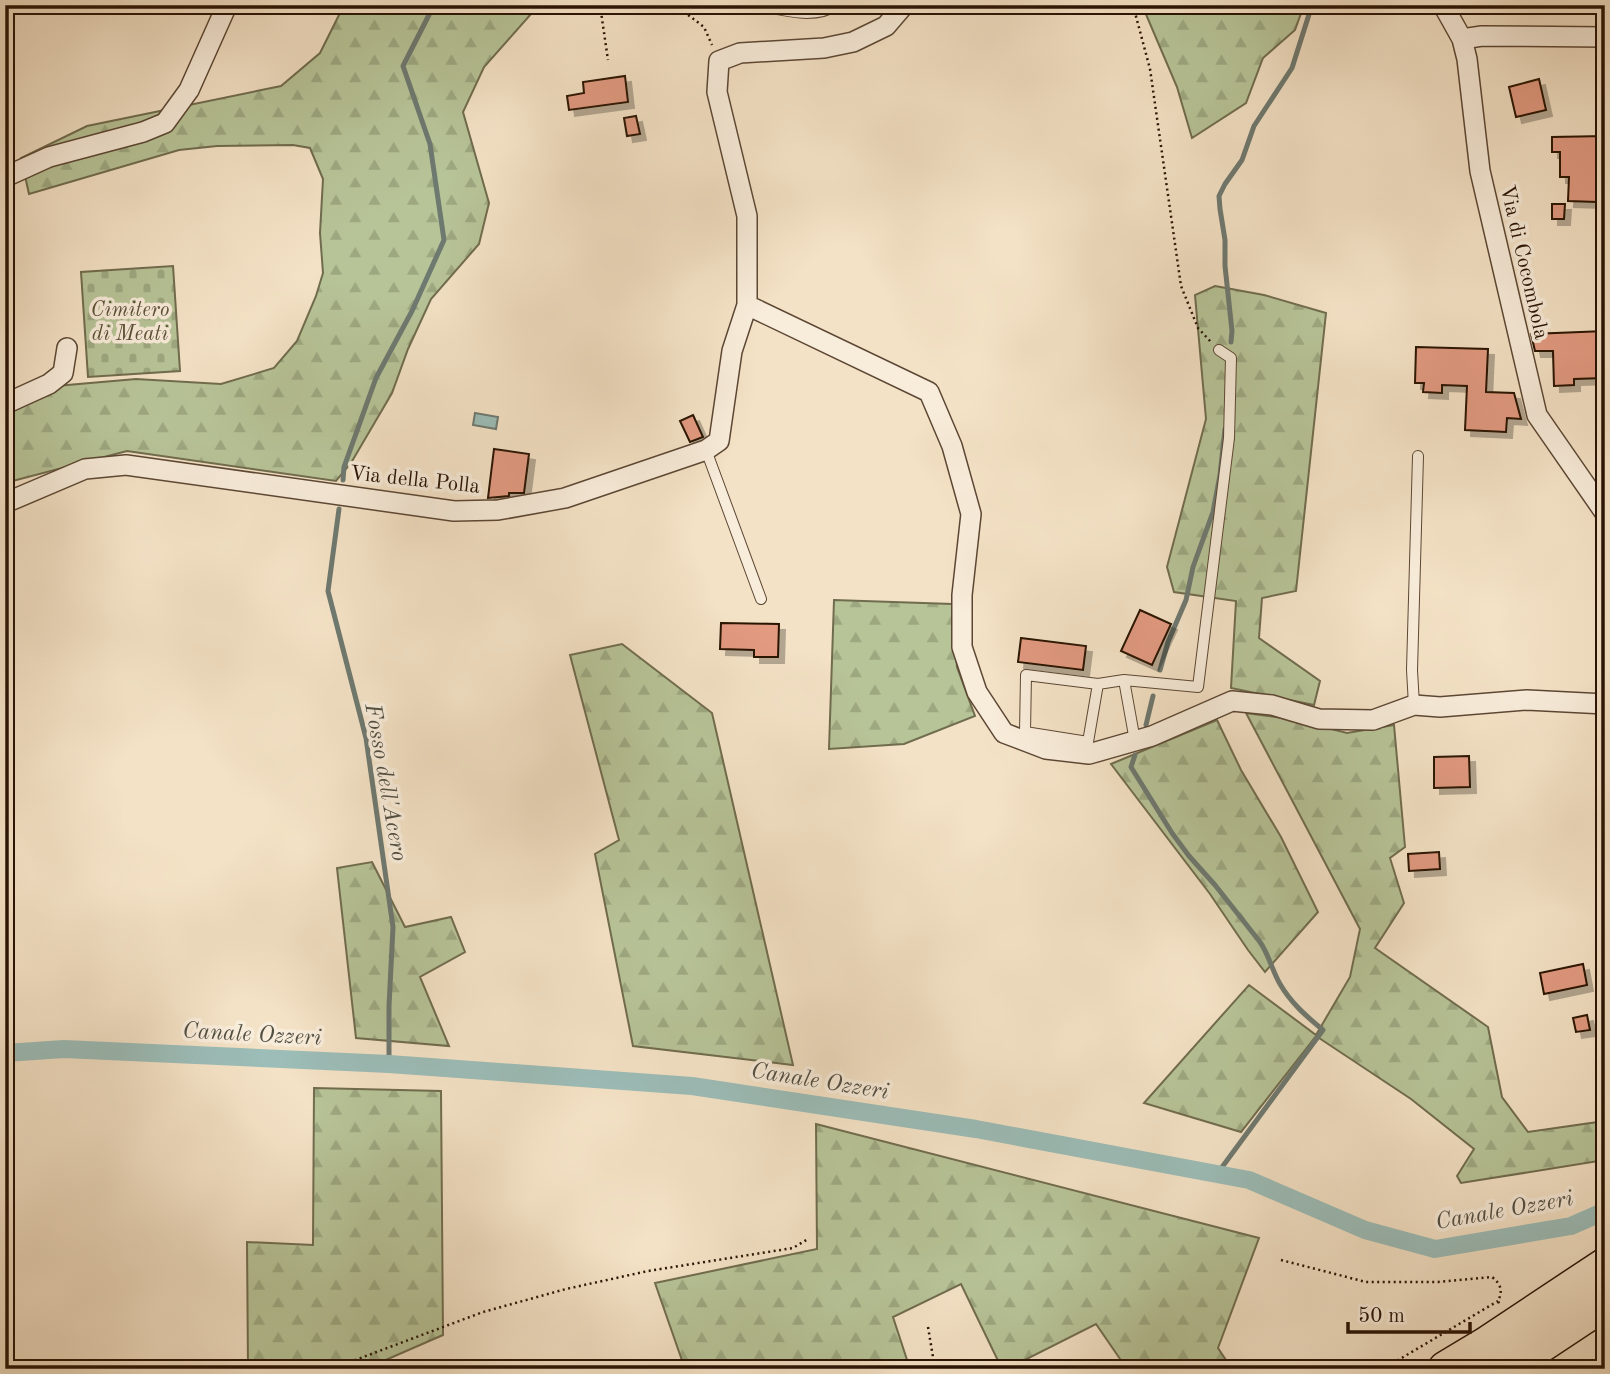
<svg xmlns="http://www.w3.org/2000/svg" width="1610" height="1374" font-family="'Old Standard TT',serif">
<defs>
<pattern id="forest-firs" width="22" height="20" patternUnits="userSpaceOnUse" patternTransform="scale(1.75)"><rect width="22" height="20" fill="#b7c498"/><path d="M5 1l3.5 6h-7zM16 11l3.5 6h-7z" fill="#9da881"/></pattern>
<pattern id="cemetery-stones" width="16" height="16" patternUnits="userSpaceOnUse" patternTransform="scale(1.75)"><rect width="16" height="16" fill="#b7c498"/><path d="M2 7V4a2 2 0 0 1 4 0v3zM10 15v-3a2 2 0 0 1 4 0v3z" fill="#9da881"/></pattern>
<pattern id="water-ripples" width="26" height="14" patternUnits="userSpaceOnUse" patternTransform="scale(1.75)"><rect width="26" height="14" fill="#9cbdb8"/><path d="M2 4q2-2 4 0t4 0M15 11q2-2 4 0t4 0" fill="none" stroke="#86a29d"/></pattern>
<filter id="shadow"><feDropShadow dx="6" dy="6" stdDeviation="0" flood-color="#0004"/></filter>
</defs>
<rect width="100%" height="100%" fill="#f4e2c6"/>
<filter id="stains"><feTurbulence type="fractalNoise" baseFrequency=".00286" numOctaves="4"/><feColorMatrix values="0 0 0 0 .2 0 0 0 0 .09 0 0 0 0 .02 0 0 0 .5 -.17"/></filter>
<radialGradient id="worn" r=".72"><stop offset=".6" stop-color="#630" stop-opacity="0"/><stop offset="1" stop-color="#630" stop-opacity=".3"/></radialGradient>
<!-- forest -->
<path fill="url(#forest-firs)" stroke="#706c4e" stroke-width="2" d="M 344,5 L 539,5 L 484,67 L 463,112 L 489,203 L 479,244 L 431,299 L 408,349 L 392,393 L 351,463 L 336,481 L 127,451 L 5,483 L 5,415 L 56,386 L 136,379 L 221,384 L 274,368 L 297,341 L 316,296 L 323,273 L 320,233 L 323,179 L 310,148 L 293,145 L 217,146 L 179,150 L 29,194 L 21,158 L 87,126 L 281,86 L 320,53 Z
M 1142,5 L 1304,5 L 1295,30 L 1263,58 L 1246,103 L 1192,138 L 1177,87 Z
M 1215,286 L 1264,295 L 1326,313 L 1296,591 L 1262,598 L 1259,638 L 1320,681 L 1314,705 L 1231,688 L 1236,601 L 1174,592 L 1167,567 L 1206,419 L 1195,295 Z
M 834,600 L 952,604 L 957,667 L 975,716 L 904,744 L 829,749 Z
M 622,644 L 712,713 L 793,1065 L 633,1046 L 595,854 L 619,840 L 570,655 Z
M 1246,713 L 1292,719 L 1347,733 L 1394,725 L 1405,847 L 1390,858 L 1404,903 L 1375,948 L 1488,1027 L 1502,1097 L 1528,1132 L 1605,1121 L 1605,1160 L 1461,1183 L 1457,1176 L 1474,1149 L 1411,1099 L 1316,1036 L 1241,1132 L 1144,1103 L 1249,985 L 1316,1035 L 1350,977 L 1360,929 Z
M 1217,720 L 1241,770 L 1281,837 L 1318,912 L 1265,972 L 1248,950 L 1210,894 L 1111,764 Z
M 372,862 L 405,927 L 451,917 L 465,952 L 420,977 L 449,1046 L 356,1038 L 337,868 Z
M 314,1088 L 441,1091 L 443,1335 L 365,1369 L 248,1369 L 247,1242 L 313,1245 Z
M 816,1124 L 1259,1238 L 1218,1348 L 1232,1369 L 1127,1369 L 1096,1324 L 1007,1369 L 1002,1369 L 961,1284 L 893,1317 L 910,1369 L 685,1369 L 655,1283 L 817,1249 Z"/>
<!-- cemetery -->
<path fill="url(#cemetery-stones)" stroke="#706c4e" stroke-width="2" d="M 173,266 L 180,371 L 88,377 L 81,272 Z"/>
<!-- water -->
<path fill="url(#water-ripples)" stroke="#6e7970" stroke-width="2" d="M 475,413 L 498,417 L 496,429 L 473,425 Z"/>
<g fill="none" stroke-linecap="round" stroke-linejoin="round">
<!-- stream -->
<path stroke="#6e7970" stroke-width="5" d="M 1231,342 L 1232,331 L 1225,266 L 1225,240 L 1220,209 L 1219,196 L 1225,184 L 1242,160 L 1254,126 L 1292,68 L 1312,5
M 343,480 L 344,467 L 376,378 L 412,311 L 444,240 L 430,144 L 403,66 L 434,5
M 339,509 L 328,591 L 366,738 L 393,927 L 389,1006 L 389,1064
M 1160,670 L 1168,642 L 1186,600 L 1193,567 L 1213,512 L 1220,475 L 1225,429
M 1146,725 L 1153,696
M 1135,755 L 1131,767 L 1172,833 L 1189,856 L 1215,885 L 1260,942 C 1269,955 1272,970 1280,984 C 1291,1003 1306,1016 1323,1030 L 1217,1174"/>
<!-- canal -->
<path stroke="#9cbdb8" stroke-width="18" d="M 5,1053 L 64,1049 L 389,1064 L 692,1086 L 976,1129 L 1249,1180 L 1365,1230 L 1435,1249 L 1571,1226 L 1605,1211"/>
</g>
<!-- building -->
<path fill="#e29a81" stroke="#291304" stroke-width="2" filter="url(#shadow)" d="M 625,76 L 628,102 L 569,110 L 567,96 L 584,93 L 583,82 Z
M 1539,79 L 1546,110 L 1516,117 L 1509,87 Z
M 636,116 L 640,134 L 627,136 L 624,118 Z
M 1605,136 L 1605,151 L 1598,151 L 1597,202 L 1568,201 L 1569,177 L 1560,177 L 1560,152 L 1552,152 L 1552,137 Z
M 1552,204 L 1565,204 L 1564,219 L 1552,219 Z
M 1605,331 L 1605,378 L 1574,379 L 1574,385 L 1554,386 L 1553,351 L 1535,351 L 1531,334 Z
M 1416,347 L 1488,349 L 1486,392 L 1514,393 L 1521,419 L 1507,418 L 1506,432 L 1465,430 L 1467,386 L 1442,385 L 1442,393 L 1423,392 L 1424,383 L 1415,383 Z
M 693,415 L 703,437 L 690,442 L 680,421 Z
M 494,449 L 529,454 L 524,493 L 509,493 L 509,496 L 488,498 Z
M 1140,610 L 1171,624 L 1152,665 L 1121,651 Z
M 721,623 L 779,624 L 778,657 L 754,657 L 754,650 L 720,649 Z
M 1021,638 L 1086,646 L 1083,670 L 1018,662 Z
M 1469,756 L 1470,787 L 1434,788 L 1434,757 Z
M 1439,852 L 1440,869 L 1409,871 L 1408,854 Z
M 1583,964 L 1587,985 L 1544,994 L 1540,973 Z
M 1587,1015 L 1590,1030 L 1576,1032 L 1573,1018 Z"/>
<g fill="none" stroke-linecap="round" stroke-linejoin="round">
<defs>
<path id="lane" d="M 759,5 C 782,10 815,20 836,5
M 706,450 L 761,599
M 1098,684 L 1026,675 L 1025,732 L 1088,742 L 1098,684 L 1124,680
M 1414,705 L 1412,670 L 1418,456
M 1135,741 L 1124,680 L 1198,687 L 1229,438 L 1231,358 L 1219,350"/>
<path id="street" d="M 1443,5 L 1462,39 L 1467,59 L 1480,171 L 1537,415 L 1605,513
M 1462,39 L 1482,36 L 1605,37
M 5,177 L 49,157 L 143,132 L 165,123 L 189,90 L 227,5
M 747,305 L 929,392 L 952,446 L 971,514 L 962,595 L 962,647 L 977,692 L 1004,733 L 1046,749 L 1089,754 L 1152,736 L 1232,701 L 1272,705 L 1319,719 L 1373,720 L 1414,705 L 1440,707 L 1527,700 L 1605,704
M 5,404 L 49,384 L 63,373 L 67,348
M 5,503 L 85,469 L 126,465 L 454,511 L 498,510 L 565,498 L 706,450 L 719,441 L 732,351 L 747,305 L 747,216 L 717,92 L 719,61 L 740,53 L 824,48 L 853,42 L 886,26 L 904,5"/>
<path id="highway" d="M 1446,1369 L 1486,1345 L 1605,1266
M 1504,1369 L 1605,1302"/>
</defs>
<!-- lane casing -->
<use href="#lane" stroke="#5c4734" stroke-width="12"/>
<!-- street casing -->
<use href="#street" stroke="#5c4734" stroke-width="22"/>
<!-- highway casing -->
<use href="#highway" stroke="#291304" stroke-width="38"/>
<!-- path -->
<path stroke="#291304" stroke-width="2.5" stroke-dasharray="2 3.5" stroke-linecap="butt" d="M 600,5 L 608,60
M 675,5 L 704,27 L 712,45
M 1133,5 L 1150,69 L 1181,286 L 1198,328 L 1211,342
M 1281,1260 L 1366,1282 L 1438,1282 L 1492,1277 C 1501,1284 1503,1291 1498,1301 L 1500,1306
M 928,1327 L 935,1369
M 5,1367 L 11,1369
M 323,1369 L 334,1368 L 483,1312 L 566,1289 L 648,1271 L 793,1248 L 808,1239
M 1383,1369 L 1498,1301"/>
<!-- lane -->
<use href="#lane" stroke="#f8ecda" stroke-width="10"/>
<!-- street -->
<use href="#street" stroke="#f8ecda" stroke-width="19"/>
<!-- highway -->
<use href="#highway" stroke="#f4e2c6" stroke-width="35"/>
</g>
<g text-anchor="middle" stroke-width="7" stroke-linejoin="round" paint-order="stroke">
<!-- street labels -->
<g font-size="21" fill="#291304" stroke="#f8ecda">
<text transform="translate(1525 262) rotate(77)" y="7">Via di Cocombola</text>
<text transform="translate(415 479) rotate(6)" y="7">Via della Polla</text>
</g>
<!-- park labels -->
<g font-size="21" font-style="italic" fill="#5b5138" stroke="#f8ecda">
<text x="130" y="316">Cimitero<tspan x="130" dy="24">di Meati</tspan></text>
</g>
<!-- water labels -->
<g font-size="23" font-style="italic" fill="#514e43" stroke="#f8ecda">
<text transform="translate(387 782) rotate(80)" y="8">Fosso dell'Acero</text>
<text transform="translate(252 1033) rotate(3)" y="8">Canale Ozzeri</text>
<text transform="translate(820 1080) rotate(9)" y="8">Canale Ozzeri</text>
<text transform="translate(1504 1209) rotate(-10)" y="8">Canale Ozzeri</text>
</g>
</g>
<!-- margin -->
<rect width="1610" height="1374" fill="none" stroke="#f4e2c6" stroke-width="28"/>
<rect x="7" y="7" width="1596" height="1360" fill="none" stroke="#291304" stroke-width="3.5"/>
<rect x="14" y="14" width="1582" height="1346" fill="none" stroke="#291304" stroke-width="2"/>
<!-- scale -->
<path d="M1348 1322v10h122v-10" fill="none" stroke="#291304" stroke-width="3.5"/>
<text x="1358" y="1322" font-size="21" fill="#291304" stroke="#f8ecda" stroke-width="5" paint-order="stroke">50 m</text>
<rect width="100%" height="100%" filter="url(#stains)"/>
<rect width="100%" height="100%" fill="url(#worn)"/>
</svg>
